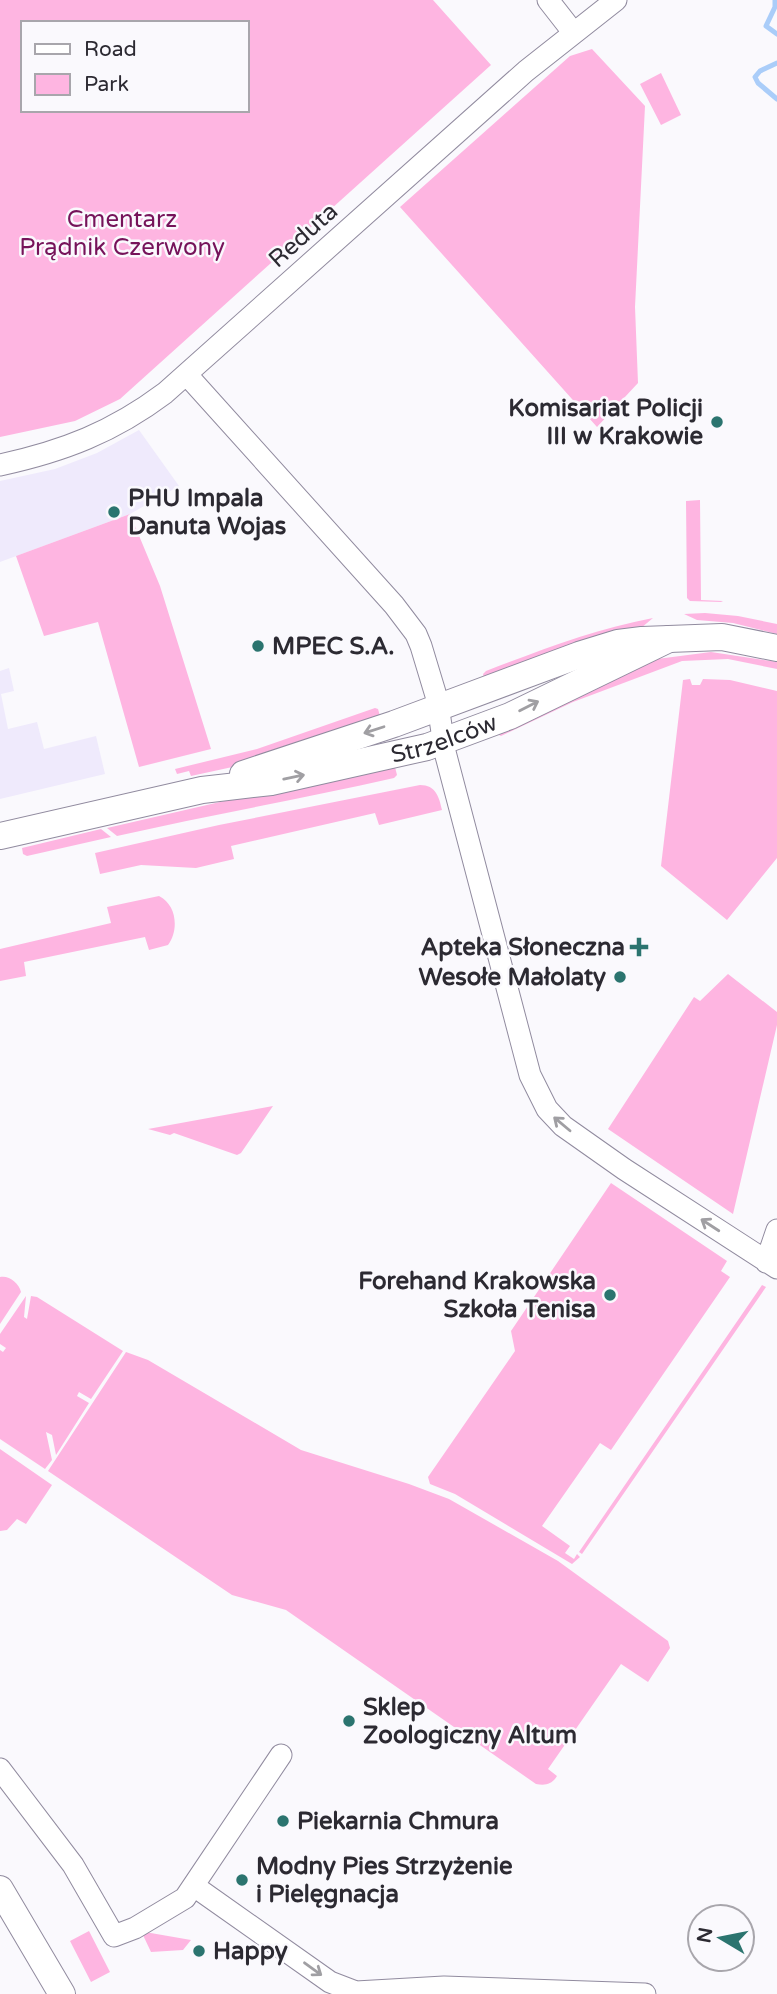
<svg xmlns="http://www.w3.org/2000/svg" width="777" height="1994" font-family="'Varela Round',sans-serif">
<rect width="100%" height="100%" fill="#faf9fd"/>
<!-- built -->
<path fill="#efeafc" d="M 139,430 L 179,486 L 130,514 L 0,562 L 0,481 L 55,469 L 97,453 Z
M 9,668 L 14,691 L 1,694 L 8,729 L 37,722 L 44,749 L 96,736 L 105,774 L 0,799 L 0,671 Z"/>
<!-- green -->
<path fill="#feb5e1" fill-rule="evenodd" d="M 0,0 L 433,0 L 491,65 L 120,399 L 75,421 L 0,437 ZM 23,23 L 247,23 L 247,110 L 23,110 Z
M 592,49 L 645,106 L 635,307 L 638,383 L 597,427 L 400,207 L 570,56 Z
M 661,73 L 681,115 L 661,125 L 640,84 Z
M 700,500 L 701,600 L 723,601 L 721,602 L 690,601 L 687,598 L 686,501 Z
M 130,514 L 160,586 L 211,749 L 139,767 L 98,622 L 44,636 L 16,556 Z
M 705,613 L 738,616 L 777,624 L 777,634 L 733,623 L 697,620 L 684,614 Z
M 653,618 L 641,628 L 484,678 L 483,674 L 486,671 C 541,650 595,629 653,618 Z
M 711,652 L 771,661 L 777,662 L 777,669 L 728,659 L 682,661 L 573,702 L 501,736 L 497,734 L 657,659 Z
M 690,679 L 692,685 L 700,685 L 703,679 L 730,680 L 777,691 L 777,858 L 727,920 L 661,866 L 683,680 Z
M 375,708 L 378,709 L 380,716 L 237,766 L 191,776 L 189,771 L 177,774 L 175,769 L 257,749 Z
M 395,767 L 397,775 L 394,778 C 302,799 209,815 117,836 L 107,828 L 246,796 Z
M 420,785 C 436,785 439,797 442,810 L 379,825 L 375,813 L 231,846 L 234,859 L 196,868 L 141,865 L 100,874 L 95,853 L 219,825 Z
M 101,829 L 111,837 L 27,856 L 23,854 L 22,848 Z
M 159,896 C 177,905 179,930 168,945 L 149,950 L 145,937 L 24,962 L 26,976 L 0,981 L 0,949 L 111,923 L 107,907 Z
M 728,974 L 777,1012 L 777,1025 L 733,1214 L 608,1129 L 694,997 L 700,1001 Z
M 273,1106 L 241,1153 L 237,1155 L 174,1133 L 170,1135 L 148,1129 Z
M 611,1183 L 727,1261 L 721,1271 L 730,1277 L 611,1450 L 600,1443 L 542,1526 L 570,1546 L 565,1553 L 574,1559 L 577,1554 L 580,1557 L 572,1564 L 455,1494 L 430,1484 L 428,1477 L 515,1351 L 511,1331 Z
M 0,1277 C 9,1275 19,1283 21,1292 L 0,1324 Z
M 762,1285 L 766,1287 L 582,1554 L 579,1552 Z
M 26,1296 L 24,1317 L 27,1319 L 31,1296 L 37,1297 L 123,1351 L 91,1399 L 79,1392 L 77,1396 L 89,1403 L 56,1455 L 52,1435 L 46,1432 L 52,1460 L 45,1469 L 0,1439 L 0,1350 L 3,1352 L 6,1348 L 0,1344 L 0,1334 Z
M 126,1352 L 148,1360 L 301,1450 L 409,1484 L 449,1499 L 558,1561 L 668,1641 L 670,1648 L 648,1682 L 621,1664 L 548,1769 L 557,1776 C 552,1784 546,1786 536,1784 L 286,1610 L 232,1595 L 48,1471 Z
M 0,1449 L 52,1485 L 26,1524 L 17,1519 L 7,1530 L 0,1531 Z
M 89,1931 L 110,1972 L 91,1982 L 70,1941 Z
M 145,1932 L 191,1940 L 183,1950 L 151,1952 L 142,1933 Z"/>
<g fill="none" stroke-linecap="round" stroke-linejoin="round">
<!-- stream -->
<path stroke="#aacdf9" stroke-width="5" d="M 775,0 L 775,7 L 766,26 L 777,34
M 777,63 L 760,71 L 755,77 L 758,83 L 777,99"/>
<defs>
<path id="minor" d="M 548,0 L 573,32
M 187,375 L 394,605 L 416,634 L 421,646 L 437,699 L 445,752 L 530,1075 L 547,1109 L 563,1126 L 624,1169 L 777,1268
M 0,465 C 64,451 113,432 165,393 L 526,71 L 616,0
M 766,1262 L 777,1230
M 0,1769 L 73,1865 L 114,1936 L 135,1928 L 185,1898 L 281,1755
M 194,1886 L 330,1982 L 356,1992 L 444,1987 L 645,1994"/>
<g id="tertiary">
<path d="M 243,774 L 394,724 L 579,655 L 618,643 L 642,640 L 722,637 L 777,648"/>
<path id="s1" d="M 0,836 L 202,790 L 271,782 L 427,747 L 510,716 L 669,639"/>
<path d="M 0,1889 L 62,1994"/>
</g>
</defs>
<!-- minor casing -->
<use href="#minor" stroke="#918b9f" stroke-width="23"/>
<!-- tertiary casing -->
<use href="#tertiary" stroke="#918b9f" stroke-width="28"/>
<!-- minor -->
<use href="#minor" stroke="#fff" stroke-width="21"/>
<!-- tertiary -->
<use href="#tertiary" stroke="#fff" stroke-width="26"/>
</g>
<!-- one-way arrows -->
<defs><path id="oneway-shaft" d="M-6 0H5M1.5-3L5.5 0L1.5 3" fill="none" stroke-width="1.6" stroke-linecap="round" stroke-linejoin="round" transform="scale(1.75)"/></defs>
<g stroke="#a09fa3">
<use href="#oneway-shaft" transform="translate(529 706) rotate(-27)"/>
<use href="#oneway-shaft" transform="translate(374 730) rotate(162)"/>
<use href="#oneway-shaft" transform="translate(294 777) rotate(-12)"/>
<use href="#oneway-shaft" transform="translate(562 1124) rotate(-140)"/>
<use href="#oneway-shaft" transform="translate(710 1225) rotate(-147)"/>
<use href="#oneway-shaft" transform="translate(313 1969) rotate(36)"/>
</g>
<!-- markers -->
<g fill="#2b746f" stroke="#faf9fd" stroke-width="2.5">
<circle cx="717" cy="422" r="7"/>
<circle cx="114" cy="512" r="7"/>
<circle cx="258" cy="646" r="7"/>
<path d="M635.5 936.5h7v7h7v7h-7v7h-7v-7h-7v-7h7z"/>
<circle cx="620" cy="977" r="7"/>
<circle cx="610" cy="1295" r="7"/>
<circle cx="349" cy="1721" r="7"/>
<circle cx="283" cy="1821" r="7"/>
<circle cx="242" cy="1880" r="7"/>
<circle cx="199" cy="1951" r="7"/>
</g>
<g text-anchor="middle" stroke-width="5" stroke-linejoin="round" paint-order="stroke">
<!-- park labels -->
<g font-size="24" fill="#76135a" stroke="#faf9fd">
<text x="122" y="227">Cmentarz<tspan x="122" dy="28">Prądnik Czerwony</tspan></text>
</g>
<!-- street labels -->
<g font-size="24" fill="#2c2a32" stroke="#faf9fd">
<text transform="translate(303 235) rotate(-42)" y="8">Reduta</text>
<text dy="8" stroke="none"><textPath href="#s1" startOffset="455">Strzelców</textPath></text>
</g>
<!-- poi labels -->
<g font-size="24" font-weight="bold" fill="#2c2a32" stroke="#faf9fd" text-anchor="start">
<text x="703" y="416" text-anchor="end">Komisariat Policji<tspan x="703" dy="28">III w Krakowie</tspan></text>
<text x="128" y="506">PHU Impala<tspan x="128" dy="28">Danuta Wojas</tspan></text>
<text x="272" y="654">MPEC S.A.</text>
<text x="625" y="955" text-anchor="end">Apteka Słoneczna</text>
<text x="606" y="985" text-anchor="end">Wesołe Małolaty</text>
<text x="596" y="1289" text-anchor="end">Forehand Krakowska<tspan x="596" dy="28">Szkoła Tenisa</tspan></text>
<text x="363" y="1715">Sklep<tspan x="363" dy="28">Zoologiczny Altum</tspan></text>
<text x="297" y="1829">Piekarnia Chmura</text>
<text x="256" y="1874">Modny Pies Strzyżenie<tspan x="256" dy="28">i Pielęgnacja</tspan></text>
<text x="213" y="1959">Happy</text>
</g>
</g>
<!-- legend -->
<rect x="21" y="21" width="228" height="91" fill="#faf9fd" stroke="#a8a6ac" stroke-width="2"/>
<rect x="35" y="44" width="35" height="10" fill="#ffffff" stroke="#a8a6ac" stroke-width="2"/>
<text x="84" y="56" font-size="21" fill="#2c2a32">Road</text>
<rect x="35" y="74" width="35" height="21" fill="#feb5e1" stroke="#a8a6ac" stroke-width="2"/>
<text x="84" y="91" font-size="21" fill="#2c2a32">Park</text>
<!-- north arrow -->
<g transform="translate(721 1938) rotate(280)"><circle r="33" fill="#faf9fd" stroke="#a8a6ac" stroke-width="2"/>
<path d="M0-5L12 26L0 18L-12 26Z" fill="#2b746f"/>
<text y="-10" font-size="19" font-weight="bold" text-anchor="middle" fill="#2c2a32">N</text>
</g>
</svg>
